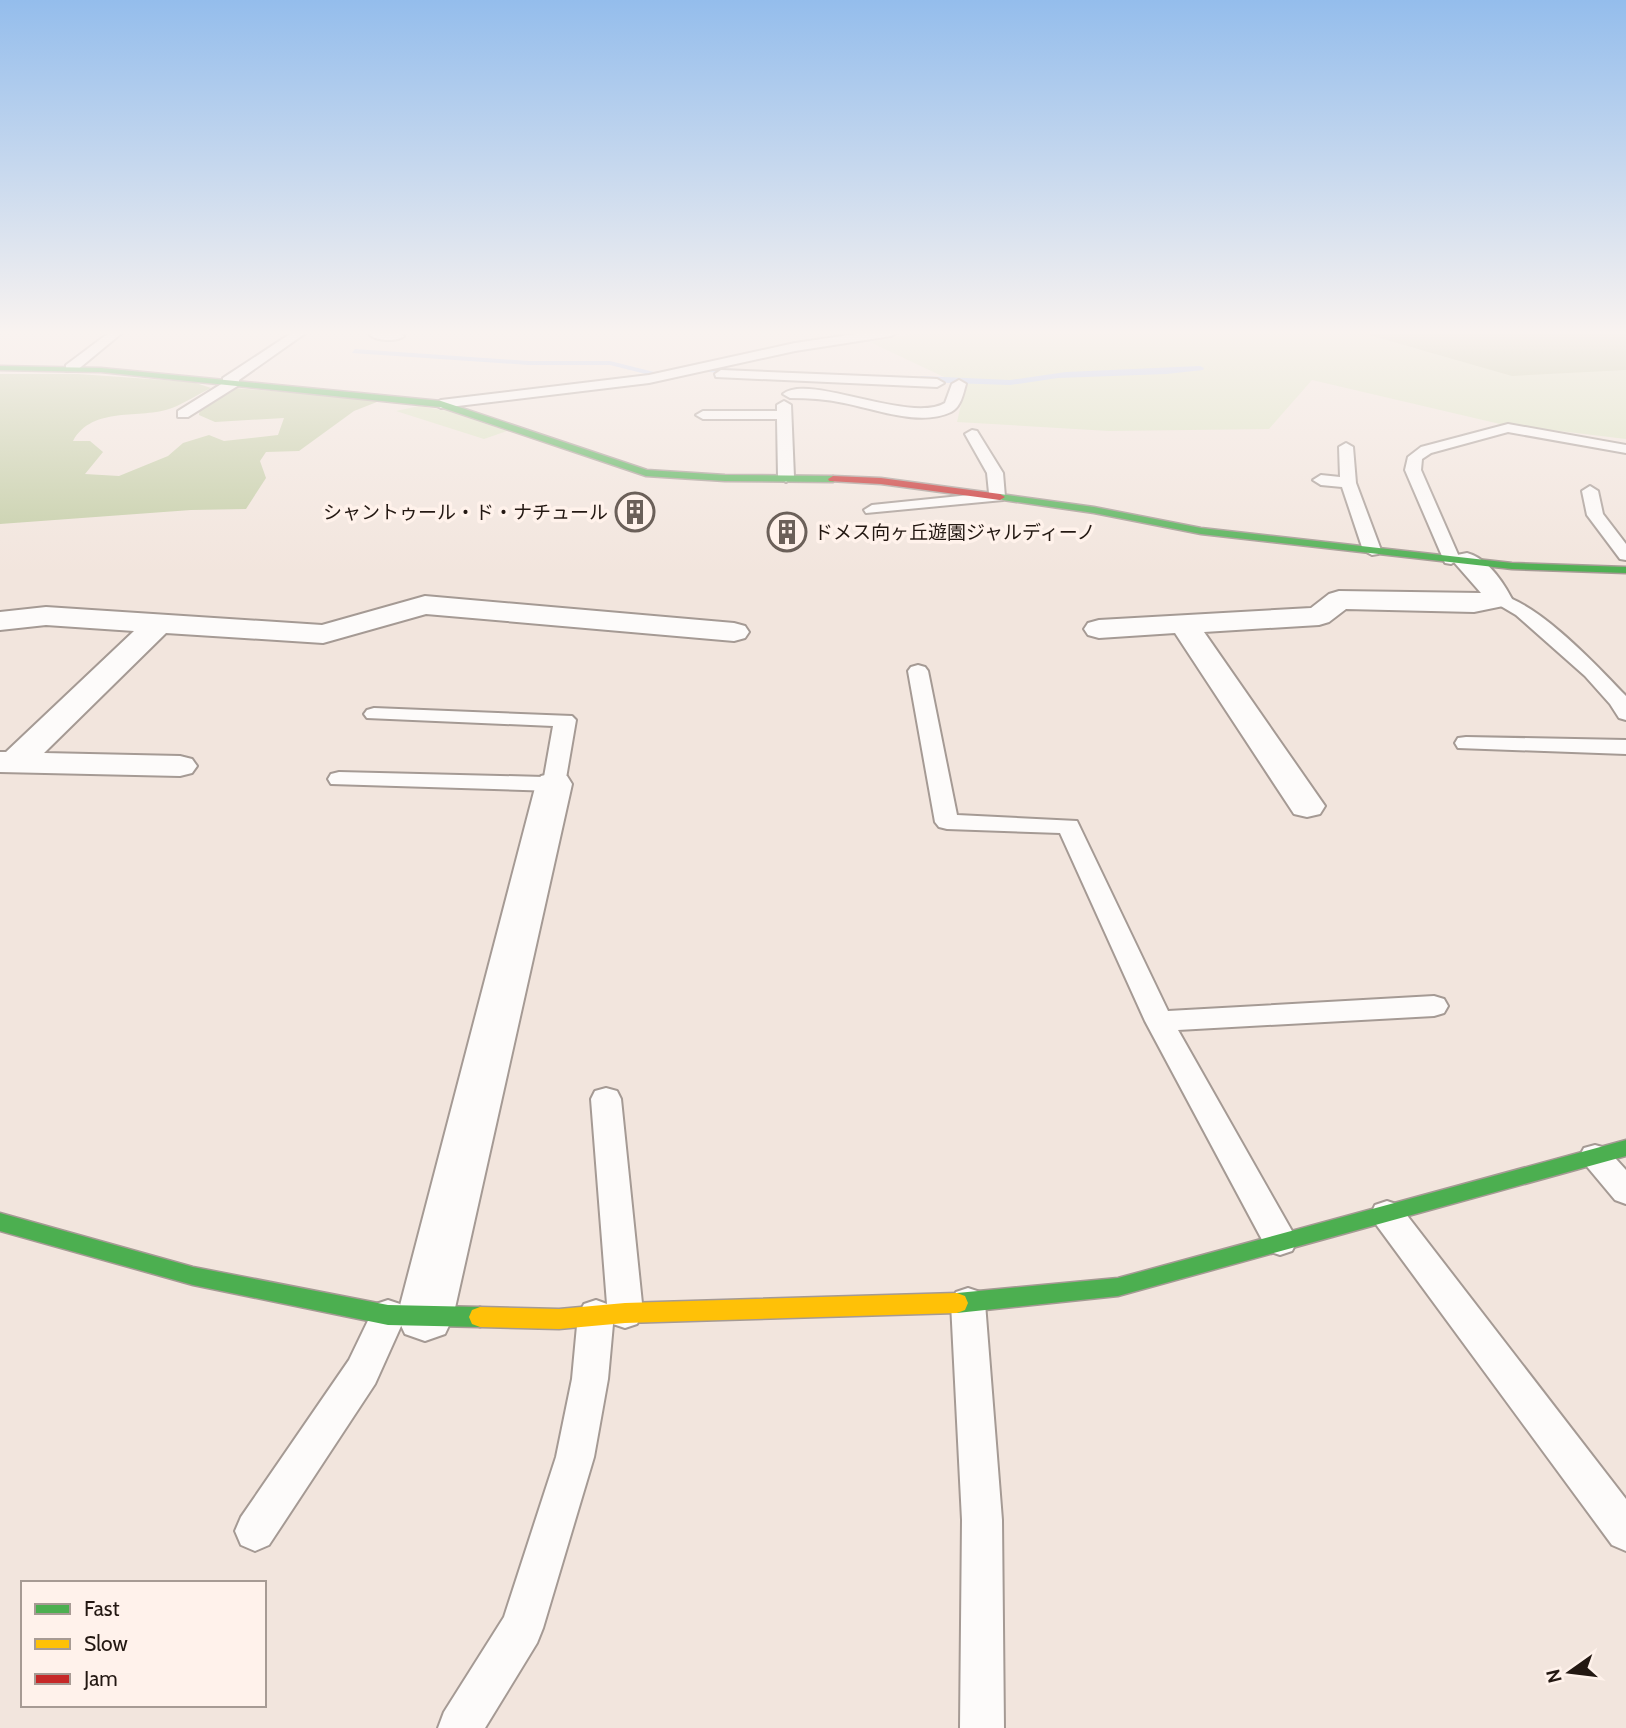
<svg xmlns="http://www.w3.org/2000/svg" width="1626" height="1728" font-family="Cabin,'Noto Sans JP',sans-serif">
<rect width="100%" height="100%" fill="#f2e5dd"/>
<!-- green -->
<path fill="#dbe3c2" d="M 923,332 L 1626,332 L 1626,439 L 1500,424 L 1312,380 L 1269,429 L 1109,431 L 957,422 L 965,387 L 870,342 Z
M 419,406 L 447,411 L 507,431 L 484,439 L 396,411 Z"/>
<!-- forest -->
<path fill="#c3cda5" d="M 1367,332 L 1626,332 L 1626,370 L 1512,376 L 1369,335 Z
M 0,374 L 78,374 L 193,382 L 211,388 C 198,394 185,403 172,408 C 140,420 93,405 73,441 L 90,441 L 103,452 L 85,474 L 119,476 L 168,456 L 183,443 L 209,435 L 224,441 L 278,435 L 284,418 L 215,422 L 199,415 L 200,407 L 235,388 L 382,400 L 354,411 L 299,451 L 266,452 L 260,461 L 266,478 L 246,509 L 191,510 L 0,524 Z"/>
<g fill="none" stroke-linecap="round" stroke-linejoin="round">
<!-- stream -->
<path fill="#b6caf3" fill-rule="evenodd" d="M 355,349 L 529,361 L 610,361 L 658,373 L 654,376 L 610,365 L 529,365 L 352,353 Z
M 1200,366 L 1204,368 L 1203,370 L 1166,374 L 1058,378 L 1010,385 L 921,382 L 917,379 L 921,376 L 1010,380 L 1066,372 Z
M 708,368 L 741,369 L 745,371 L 741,373 L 705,372 L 704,370 Z"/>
<defs>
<path id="lane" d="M 110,332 L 123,332 L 76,371 L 66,371 L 66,365 Z
M 293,332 L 307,332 L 239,380 L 239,385 L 188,417 L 178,417 L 178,411 L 223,383 L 223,378 Z
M 374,332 L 398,332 L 404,336 C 397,342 377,341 370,335 Z
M 869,332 L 897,332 L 891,336 L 795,351 L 649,383 L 441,408 L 434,404 L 441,400 L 649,375 L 795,343 Z
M 721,370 L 937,379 L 944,383 L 937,387 L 716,377 L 715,374 Z
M 959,380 L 966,384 C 963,394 961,407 951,412 C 919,427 876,409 844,403 C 826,399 808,398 790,398 L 783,394 C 809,373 910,424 945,403 L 952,384 Z
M 784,401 L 791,405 L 794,477 L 786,482 L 778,477 L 777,419 L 703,419 L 696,415 L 703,411 L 777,411 L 777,405 Z
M 1508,424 L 1626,445 L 1626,453 L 1508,432 L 1431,453 L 1422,459 L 1421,470 L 1460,559 L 1451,564 L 1445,563 L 1405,470 L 1408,457 L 1421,447 Z
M 972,430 L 977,431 L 1003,473 L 1005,497 L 1003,500 L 866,513 L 864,510 L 872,505 L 989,493 L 987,473 L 965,434 Z
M 1346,443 L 1353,447 L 1356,483 L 1381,550 L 1378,554 L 1372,555 L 1363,550 L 1342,487 L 1321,485 L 1313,480 L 1321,475 L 1340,477 L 1339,447 Z
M 1590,486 L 1598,491 L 1603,514 L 1626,544 L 1626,560 L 1620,559 L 1587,515 L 1582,491 Z
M 1498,594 C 1540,604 1596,665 1626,696 L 1626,720 L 1619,718 L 1610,704 L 1585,676 L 1516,615 L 1489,599 L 1492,595 Z
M 918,665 L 925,667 L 928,671 L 957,815 L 1077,821 L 1168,1011 L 1434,996 L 1444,999 L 1448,1006 L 1444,1013 L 1434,1016 L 1178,1030 L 1292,1231 L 1297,1241 L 1292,1251 L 1280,1255 L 1268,1251 L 1145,1021 L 1060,833 L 947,829 L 939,827 L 935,822 L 908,671 L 911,667 Z
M 374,708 L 572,716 L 576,720 L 565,784 L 562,789 L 554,791 L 331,784 L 328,779 L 331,774 L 339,772 L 544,777 L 553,726 L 367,718 L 364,714 L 367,710 Z
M 1466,737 L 1626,740 L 1626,754 L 1458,748 L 1455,743 L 1458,738 Z
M 606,1088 L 617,1091 L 621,1099 L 643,1313 L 637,1324 L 625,1328 L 613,1324 L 608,1379 L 594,1457 L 543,1628 L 537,1643 L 485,1728 L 438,1728 L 444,1712 L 504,1617 L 556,1457 L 572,1379 L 578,1315 L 584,1304 L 596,1300 L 607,1304 L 591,1099 L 595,1091 Z
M 1595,1145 L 1606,1148 L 1626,1170 L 1626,1204 L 1615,1200 L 1579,1157 L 1584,1148 Z
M 1387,1201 L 1399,1205 L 1626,1499 L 1626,1551 L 1612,1545 L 1375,1223 L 1371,1214 L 1375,1205 Z
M 968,1288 L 980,1292 L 985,1303 L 1002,1520 L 1004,1728 L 960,1728 L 962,1520 L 951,1303 L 956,1292 Z
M 388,1300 L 400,1304 L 406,1315 L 375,1384 L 269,1545 L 255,1551 L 241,1545 L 235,1531 L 241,1517 L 349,1360 L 376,1304 Z"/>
<path id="street" d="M 1467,553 C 1487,558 1503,582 1512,599 L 1508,605 L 1474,612 L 1346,609 L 1329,622 L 1319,625 L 1204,632 L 1325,806 L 1320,814 L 1307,817 L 1294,814 L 1175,633 L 1099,638 L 1088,635 L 1084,629 L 1088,623 L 1099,620 L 1311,608 L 1329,594 L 1339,591 L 1481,593 L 1453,561 L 1457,555 Z
M 425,596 L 734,623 L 745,626 L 749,632 L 745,638 L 734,641 L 426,614 L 323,643 L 166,633 L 44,753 L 180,756 L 192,759 L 197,766 L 192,773 L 180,776 L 0,772 L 0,752 L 6,752 L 134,631 L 46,625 L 0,630 L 0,612 L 46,607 L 322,625 Z
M 554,773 L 567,776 L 572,784 L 453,1317 L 445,1334 L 425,1341 L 405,1334 L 397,1317 L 536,784 L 541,776 Z"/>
<path id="fast" d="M 0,366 L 101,368 L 441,401 L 647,470 L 725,475 L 833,476 L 838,479 L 833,482 L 725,481 L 646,476 L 440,407 L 101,372 L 0,370 Z
M 1000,494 L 1094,507 L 1201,528 L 1512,563 L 1626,567 L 1626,573 L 1512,569 L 1201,534 L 1094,513 L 996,499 L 995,497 Z
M 1626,1140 L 1626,1156 L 1118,1296 L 957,1313 L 949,1310 L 946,1303 L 949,1296 L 957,1293 L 1118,1278 Z
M 0,1213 L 193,1267 L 388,1305 L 480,1307 L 488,1310 L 491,1317 L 488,1324 L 480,1327 L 388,1325 L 193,1285 L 0,1231 Z"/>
<path id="slow" d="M 957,1293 L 965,1296 L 968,1303 L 965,1310 L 957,1313 L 625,1323 L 559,1329 L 480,1327 L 472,1324 L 469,1317 L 472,1310 L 480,1307 L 559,1309 L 625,1303 Z"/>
<path id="jam" d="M 833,476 L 881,478 L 1000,494 L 1005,497 L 1000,500 L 881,484 L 829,481 L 828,479 Z"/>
</defs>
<!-- lane casing -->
<use href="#lane" stroke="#a59a94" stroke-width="4"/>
<!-- street casing -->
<use href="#street" stroke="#a59a94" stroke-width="4"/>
<!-- fast casing -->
<use href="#fast" stroke="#a59a94" stroke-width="3"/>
<!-- slow casing -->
<use href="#slow" stroke="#a59a94" stroke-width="3"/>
<!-- jam casing -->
<use href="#jam" stroke="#a59a94" stroke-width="3"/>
<!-- lane -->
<use href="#lane" fill="#fdfbfa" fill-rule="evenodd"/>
<!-- street -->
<use href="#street" fill="#fdfbfa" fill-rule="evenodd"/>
<!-- fast -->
<use href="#fast" fill="#4caf50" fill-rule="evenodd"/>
<!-- slow -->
<use href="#slow" fill="#ffc107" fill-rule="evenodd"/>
<!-- jam -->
<use href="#jam" fill="#c62828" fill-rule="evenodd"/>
</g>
<!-- sky -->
<linearGradient id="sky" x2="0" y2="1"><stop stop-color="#94bdec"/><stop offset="0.58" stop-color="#f9f3f0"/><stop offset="1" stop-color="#f9f3f0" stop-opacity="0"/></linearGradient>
<rect width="1626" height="574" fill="url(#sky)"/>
<!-- icons -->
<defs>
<symbol id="building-ring" viewBox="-11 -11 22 22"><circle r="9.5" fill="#fff2eb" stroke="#6b6059" stroke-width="1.5"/><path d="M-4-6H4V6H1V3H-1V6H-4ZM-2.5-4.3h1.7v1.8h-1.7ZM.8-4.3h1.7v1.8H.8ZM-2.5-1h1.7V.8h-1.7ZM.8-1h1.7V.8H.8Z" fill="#6b6059"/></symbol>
</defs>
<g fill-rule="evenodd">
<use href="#building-ring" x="613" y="490" width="44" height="44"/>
<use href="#building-ring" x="765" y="510" width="44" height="44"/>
</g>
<g text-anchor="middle" stroke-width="7" stroke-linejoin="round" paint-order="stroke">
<!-- far-poi labels -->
<g font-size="19" fill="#231812" stroke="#fff2eb" text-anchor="end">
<text x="608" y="519">シャントゥール・ド・ナチュール</text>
<text x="814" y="539" text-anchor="start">ドメス向ヶ丘遊園ジャルディーノ</text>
</g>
</g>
<!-- legend -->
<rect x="21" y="1581" width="245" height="126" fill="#fff2eb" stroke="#a79b94" stroke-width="2"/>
<rect x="35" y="1604" width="35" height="10" fill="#4caf50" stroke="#a79b94" stroke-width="2"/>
<text x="84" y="1616" font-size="21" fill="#231812">Fast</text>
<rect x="35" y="1639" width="35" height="10" fill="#ffc107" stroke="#a79b94" stroke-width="2"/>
<text x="84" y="1651" font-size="21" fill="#231812">Slow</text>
<rect x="35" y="1674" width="35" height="10" fill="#c62828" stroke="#a79b94" stroke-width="2"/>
<text x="84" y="1686" font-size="21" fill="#231812">Jam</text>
<!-- north arrow -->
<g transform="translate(1570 1672) rotate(256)" stroke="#fff2eb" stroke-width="5" paint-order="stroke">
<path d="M0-5L12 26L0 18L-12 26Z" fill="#231812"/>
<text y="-10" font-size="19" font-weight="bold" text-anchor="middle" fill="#231812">N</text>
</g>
</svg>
